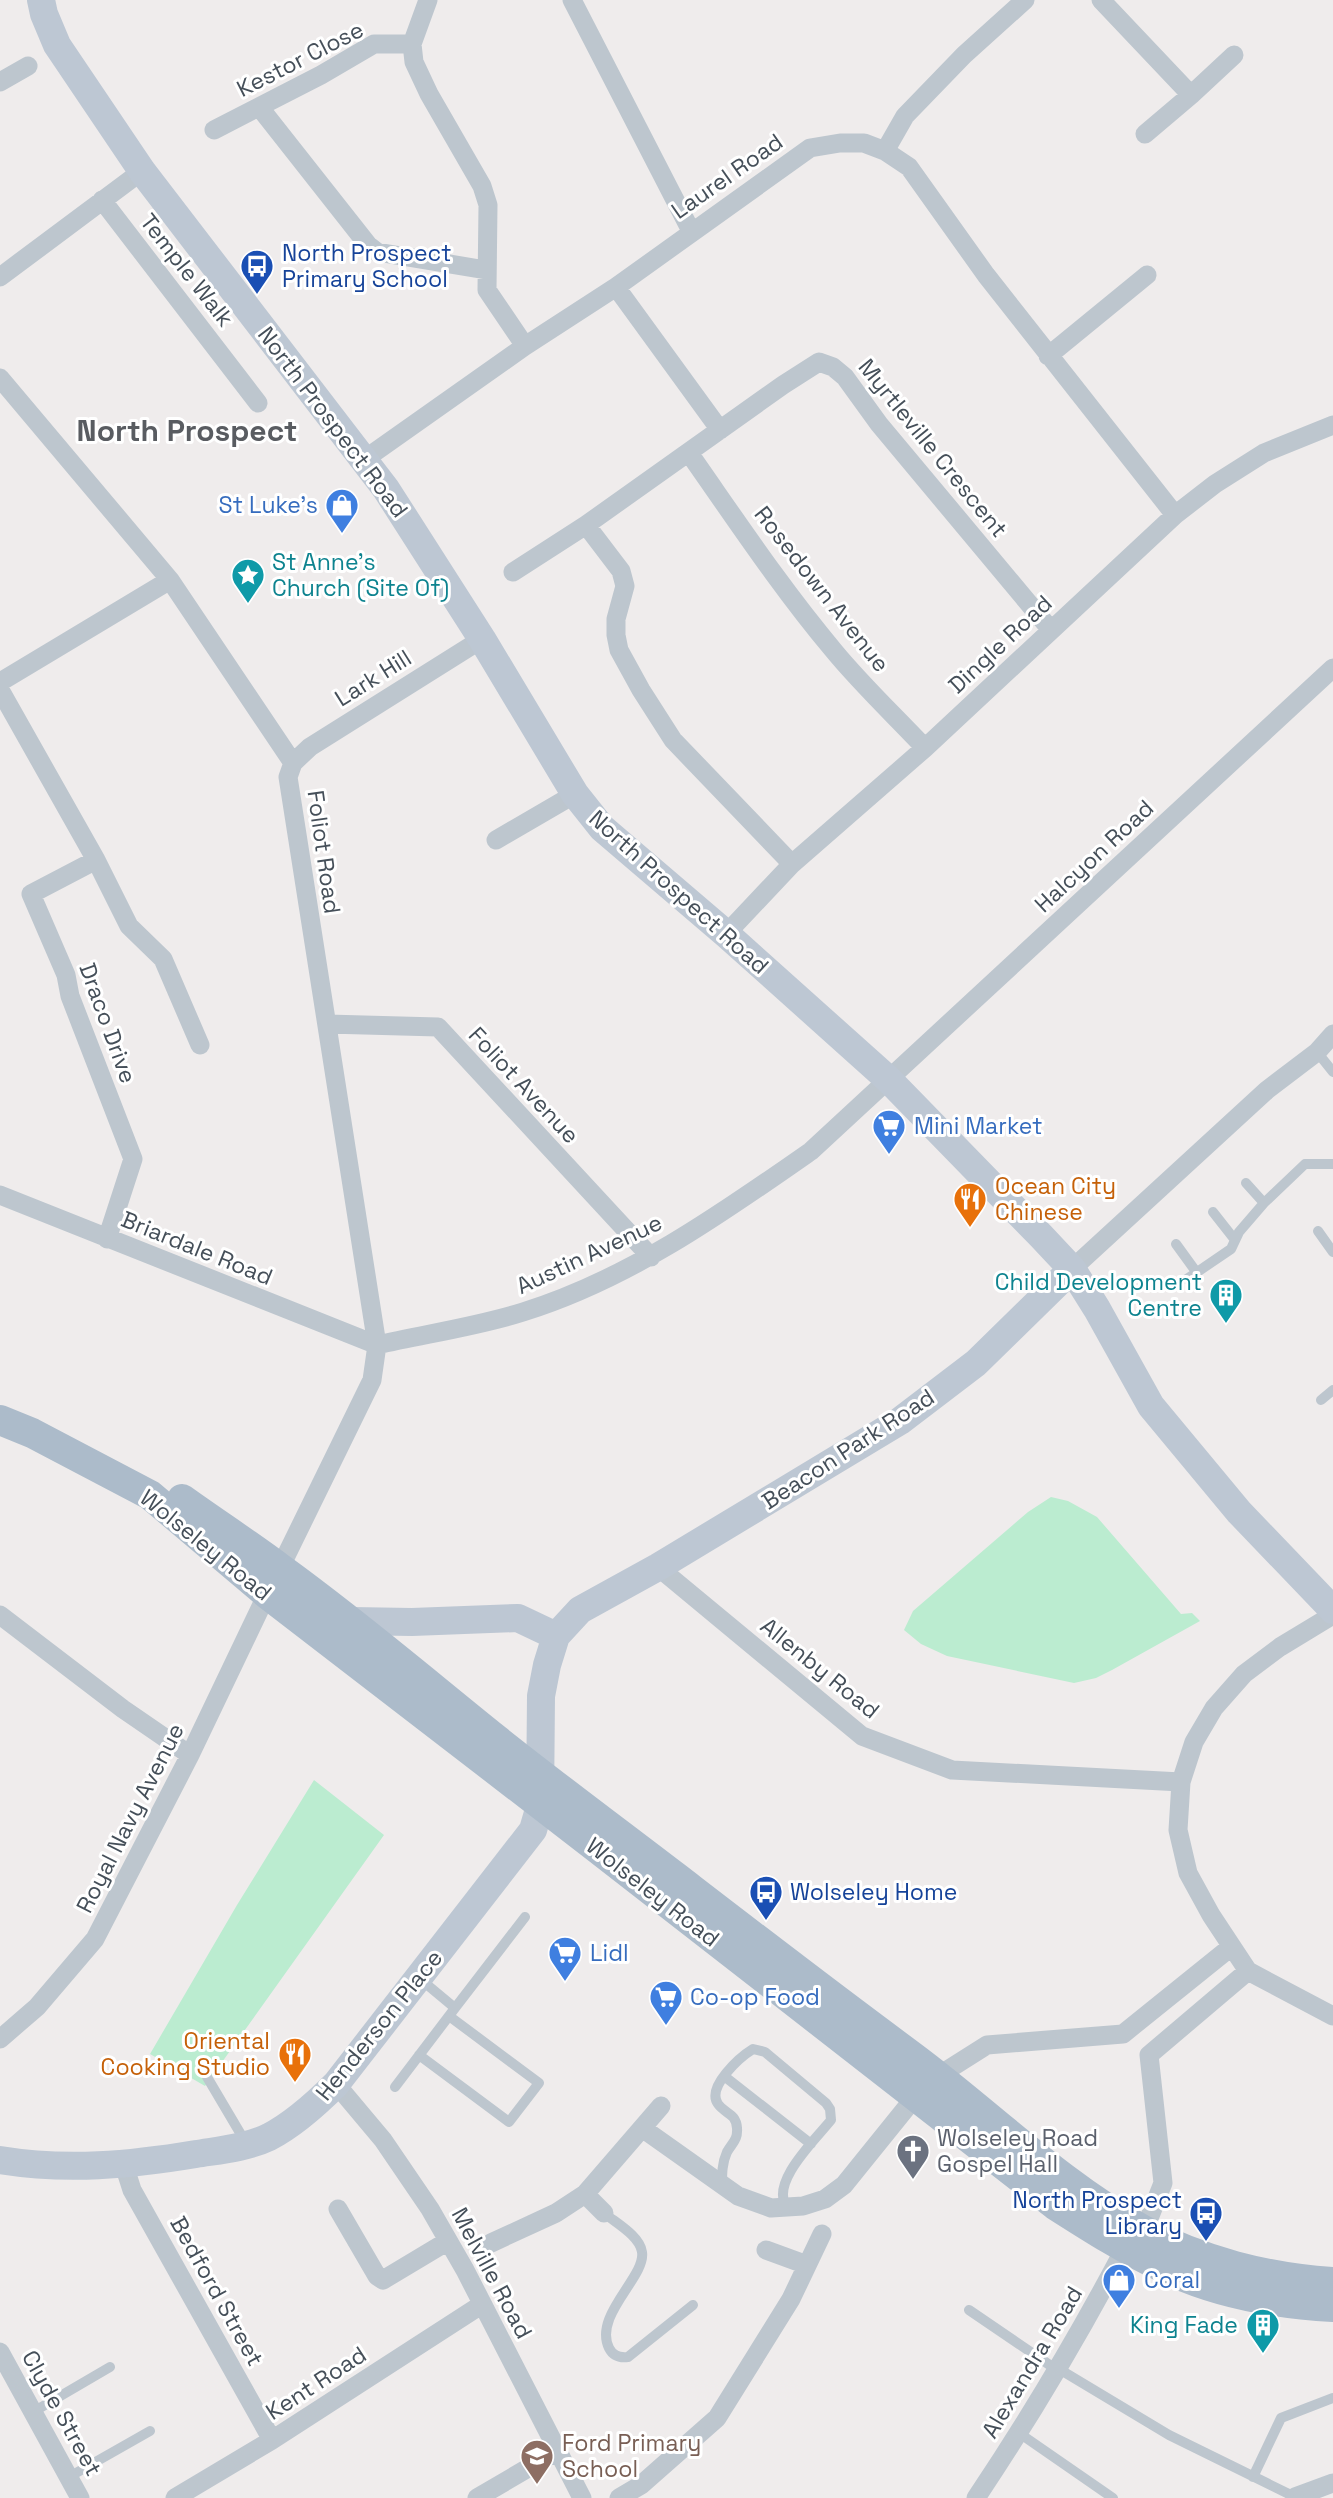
<svg xmlns="http://www.w3.org/2000/svg" width="1333" height="2498" font-family="'Space Grotesk',sans-serif">
<rect width="100%" height="100%" fill="#efecec"/>
<!-- green -->
<path fill="#bbecd0" d="M 1051,1497 L 1068,1501 L 1097,1517 L 1181,1614 L 1192,1613 L 1200,1621 L 1112,1670 L 1096,1678 L 1074,1683 L 947,1656 L 921,1644 L 904,1630 L 913,1611 L 1028,1512 Z
M 314,1780 L 384,1835 L 205,2086 L 150,2054 L 237,1905 Z"/>
<g fill="none" stroke-linecap="round" stroke-linejoin="round">
<!-- lane -->
<path stroke="#bdc6ce" stroke-width="10" d="M 1317,1052 L 1333,1072
M 1246,1183 L 1264,1203
M 1213,1212 L 1235,1240
M 1318,1231 L 1333,1252
M 1176,1244 L 1197,1273
M 1187,1279 L 1231,1249 L 1239,1232 L 1264,1203 L 1305,1164 L 1333,1164
M 1321,1400 L 1333,1390
M 455,2008 L 525,1917
M 419,2055 L 509,2122 L 539,2083 L 449,2016
M 724,2076 L 811,2144
M 207,2077 L 246,2143
M 395,2087 L 455,2008 L 419,1978
M 722,2185 C 722,2174 722,2163 727,2152 C 732,2143 738,2140 737,2128 C 736,2113 725,2114 718,2104 C 706,2087 740,2057 753,2049 L 765,2052 L 826,2103 L 830,2109 L 831,2120 C 816,2139 769,2183 787,2207
M 604,2213 C 616,2223 640,2236 642,2252 C 646,2277 593,2315 609,2348 C 613,2356 620,2358 628,2357 L 693,2305
M 969,2310 L 1057,2370
M 1059,2369 L 1169,2435 L 1295,2497
M 33,2412 L 110,2367
M 1019,2433 L 1113,2498
M 69,2477 L 150,2431
M 1253,2477 L 1281,2418 L 1333,2398"/>
<!-- street -->
<path stroke="#bdc6ce" stroke-width="19" d="M 428,0 L 412,44 L 414,62 L 429,94 L 482,186 L 488,205 L 487,290 L 525,346
M 572,0 L 691,231
M 1101,0 L 1191,95
M 0,82 L 28,66
M 260,108 L 368,245 L 377,252 L 486,270
M 214,130 L 321,75 L 374,44 L 412,44
M 1145,134 L 1191,95 L 1234,55
M 885,151 L 905,116 L 964,55 L 1025,0
M 102,200 L 258,403
M 0,277 L 142,171
M 616,287 L 720,430
M 1048,356 L 1147,275
M 0,378 L 170,580 L 293,763 L 288,777 L 377,1345 L 372,1380 L 280,1568
M 689,453 C 736,520 781,588 834,651 C 862,685 895,716 925,748
M 365,459 L 525,346 L 616,287 L 810,148 L 840,143 L 864,143 L 885,151 L 909,167 L 986,275 L 1175,515
M 586,525 L 621,571 L 625,586 L 616,619 L 616,635 L 619,650 L 641,690 L 673,740 L 792,864
M 513,572 L 586,525 L 783,385 L 819,362 L 833,367 L 845,377 L 879,424 L 1051,630
M 0,682 L 170,580
M 0,690 L 96,860 L 31,894 L 66,975 L 70,996 L 133,1159 L 107,1239
M 293,763 L 310,747 L 482,639
M 496,840 L 575,794
M 96,860 L 129,926 L 163,959 L 200,1045
M 726,934 L 792,864 L 925,748 L 1175,515 L 1215,484 L 1264,453 L 1333,425
M 327,1024 L 438,1027 L 651,1257
M 0,1195 L 377,1345
M 1072,1269 L 1267,1090 L 1317,1052 L 1333,1034
M 377,1345 C 424,1334 476,1327 523,1312 C 629,1279 721,1214 811,1151 L 1333,668
M 658,1567 L 862,1736 L 952,1770 L 1181,1782
M 0,1615 L 123,1709 L 190,1755
M 1333,1615 L 1280,1647 L 1244,1674 L 1214,1708 L 1194,1742 L 1181,1782 L 1178,1830 L 1188,1873 L 1211,1915 L 1248,1971 L 1333,2016
M 0,2039 L 37,2007 L 95,1939 L 190,1755 L 267,1594
M 336,2084 L 383,2140 L 430,2209 L 465,2270 L 582,2498
M 642,2128 L 738,2196 L 771,2208 L 803,2206 L 825,2199 L 844,2185 L 915,2097 L 938,2076 L 987,2045 L 1123,2034 L 1231,1947
M 124,2165 L 132,2190 L 272,2440
M 585,2194 L 604,2213
M 338,2209 L 377,2276 L 383,2280 L 448,2241
M 1144,2231 L 1163,2183 L 1149,2055 L 1248,1971
M 491,2243 L 556,2213 L 585,2194 L 661,2106
M 766,2250 L 807,2265
M 0,2352 L 80,2498
M 1295,2497 L 1333,2483
M 175,2498 L 272,2440 L 481,2305
M 477,2498 L 559,2450
M 619,2498 L 641,2485 L 717,2418 L 791,2299 L 822,2234
M 976,2498 C 1031,2416 1079,2335 1125,2248"/>
<!-- secondary -->
<path stroke="#bdc7d3" stroke-width="28" d="M 41,0 L 44,14 L 57,45 L 142,171 L 386,489 L 482,639 L 575,794 L 602,828 L 726,934 L 889,1080 L 1041,1236 L 1072,1269 L 1097,1309 L 1151,1406 L 1239,1512 L 1333,1610
M 351,1621 L 412,1622 L 518,1618 L 556,1636
M 0,2160 C 67,2171 130,2165 196,2154 C 221,2150 246,2148 269,2137 C 294,2124 316,2104 336,2084 L 533,1830 L 540,1806 L 541,1696 L 547,1665 L 556,1636 L 580,1610 L 658,1567 L 900,1421 L 976,1363 L 1072,1269"/>
<!-- primary -->
<path stroke="#acbbca" stroke-width="30" d="M 0,1420 L 32,1433 L 150,1495 L 267,1594 L 598,1849 L 1055,2205 C 1091,2228 1127,2251 1166,2269 C 1216,2293 1278,2304 1333,2307
M 182,1499 C 214,1522 248,1544 280,1568 C 355,1622 425,1682 496,1739 C 555,1786 616,1831 676,1877 C 754,1937 833,1998 912,2056 C 990,2114 1058,2183 1143,2230 C 1200,2261 1269,2278 1333,2282"/>
</g>
<!-- icons -->
<defs>
<symbol id="bus-pin" viewBox="-11 -11 22 30"><path d="M0 17L-7.5 6A9.5 9.5 0 1 1 7.5 6Z" fill="#1a4fb4" stroke="#fff"/><path d="M-5-6H5V4H4V6H2V4H-2V6H-4V4H-5ZM-3.5-4V0h7V-4ZM-3.5 1.2v1.5H-2V1.2ZM2 1.2v1.5H3.5V1.2Z" fill="#fff"/></symbol>
<symbol id="shop-pin" viewBox="-11 -11 22 30"><path d="M0 17L-7.5 6A9.5 9.5 0 1 1 7.5 6Z" fill="#3f7fe0" stroke="#fff"/><path d="M-5-2.5h2.3a2.7 3.5 0 0 1 5.4 0H5L5.5 6h-11ZM-1.5-2.5h3a1.5 2.3 0 0 0-3 0Z" fill="#fff"/></symbol>
<symbol id="sight-pin" viewBox="-11 -11 22 30"><path d="M0 17L-7.5 6A9.5 9.5 0 1 1 7.5 6Z" fill="#0f9aa8" stroke="#fff"/><path d="M0-6L1.8-2.2L6-1.7L2.9 1.2L3.7 5.4L0 3.3L-3.7 5.4L-2.9 1.2L-6-1.7L-1.8-2.2Z" fill="#fff"/></symbol>
<symbol id="supermarket-pin" viewBox="-11 -11 22 30"><path d="M0 17L-7.5 6A9.5 9.5 0 1 1 7.5 6Z" fill="#3f7fe0" stroke="#fff"/><path d="M-6-5.5h2.5l.6 2H6L4.5 2H-2.5L-4.4-4H-6ZM-1.5 3.2a1.3 1.3 0 1 0 .1 0ZM3 3.2a1.3 1.3 0 1 0 .1 0Z" fill="#fff"/></symbol>
<symbol id="restaurant-pin" viewBox="-11 -11 22 30"><path d="M0 17L-7.5 6A9.5 9.5 0 1 1 7.5 6Z" fill="#e8710a" stroke="#fff"/><path d="M-5-6h1v4h1v-4h1v4h1v-4h1v5L-1.5 .5V6h-2V.5L-5-1ZM5-6V6H3V1.5H1.5Q1.5-4 5-6Z" fill="#fff"/></symbol>
<symbol id="building-pin" viewBox="-11 -11 22 30"><path d="M0 17L-7.5 6A9.5 9.5 0 1 1 7.5 6Z" fill="#0f9aa8" stroke="#fff"/><path d="M-4-6H4V6H1V3H-1V6H-4ZM-2.5-4.3h1.7v1.8h-1.7ZM.8-4.3h1.7v1.8H.8ZM-2.5-1h1.7V.8h-1.7ZM.8-1h1.7V.8H.8Z" fill="#fff"/></symbol>
<symbol id="church-pin" viewBox="-11 -11 22 30"><path d="M0 17L-7.5 6A9.5 9.5 0 1 1 7.5 6Z" fill="#6b7280" stroke="#fff"/><path d="M-1.2-6h2.4v3.5h3.3v2.4h-3.3V6h-2.4V-.1h-3.3v-2.4h3.3Z" fill="#fff"/></symbol>
<symbol id="school-pin" viewBox="-11 -11 22 30"><path d="M0 17L-7.5 6A9.5 9.5 0 1 1 7.5 6Z" fill="#8d6e63" stroke="#fff"/><path d="M0-5L7-2L0 1L-7-2ZM-4 1L0 2.5L4 1V4Q0 6-4 4Z" fill="#fff"/></symbol>
</defs>
<g fill-rule="evenodd">
<use href="#bus-pin" x="238" y="247" width="38" height="52"/>
<use href="#shop-pin" x="323" y="486" width="38" height="52"/>
<use href="#sight-pin" x="229" y="556" width="38" height="52"/>
<use href="#supermarket-pin" x="870" y="1107" width="38" height="52"/>
<use href="#restaurant-pin" x="951" y="1180" width="38" height="52"/>
<use href="#building-pin" x="1207" y="1276" width="38" height="52"/>
<use href="#bus-pin" x="747" y="1873" width="38" height="52"/>
<use href="#supermarket-pin" x="546" y="1934" width="38" height="52"/>
<use href="#supermarket-pin" x="647" y="1978" width="38" height="52"/>
<use href="#restaurant-pin" x="276" y="2035" width="38" height="52"/>
<use href="#church-pin" x="894" y="2132" width="38" height="52"/>
<use href="#bus-pin" x="1187" y="2194" width="38" height="52"/>
<use href="#shop-pin" x="1100" y="2261" width="38" height="52"/>
<use href="#building-pin" x="1244" y="2306" width="38" height="52"/>
<use href="#school-pin" x="518" y="2437" width="38" height="52"/>
</g>
<g text-anchor="middle" stroke-width="6" stroke-linejoin="round" paint-order="stroke">
<!-- street labels -->
<g font-size="23" fill="#454f59" stroke="#fff">
<text transform="translate(300 59) rotate(-27)" y="8">Kestor Close</text>
<text transform="translate(727 176) rotate(-35)" y="8">Laurel Road</text>
<text transform="translate(187 270) rotate(52)" y="8">Temple Walk</text>
<text transform="translate(333 422) rotate(53)" y="8">North Prospect Road</text>
<text transform="translate(933 448) rotate(51)" y="8">Myrtleville Crescent</text>
<text transform="translate(822 589) rotate(52)" y="8">Rosedown Avenue</text>
<text transform="translate(1000 644) rotate(-43)" y="8">Dingle Road</text>
<text transform="translate(373 678) rotate(-32)" y="8">Lark Hill</text>
<text transform="translate(324 852) rotate(82)" y="8">Foliot Road</text>
<text transform="translate(1094 856) rotate(-43)" y="8">Halcyon Road</text>
<text transform="translate(679 892) rotate(42)" y="8">North Prospect Road</text>
<text transform="translate(108 1023) rotate(70)" y="8">Draco Drive</text>
<text transform="translate(524 1085) rotate(47)" y="8">Foliot Avenue</text>
<text transform="translate(197 1248) rotate(22)" y="8">Briardale Road</text>
<text transform="translate(589 1254) rotate(-25)" y="8">Austin Avenue</text>
<text transform="translate(848 1449) rotate(-33)" y="8">Beacon Park Road</text>
<text transform="translate(206 1545) rotate(39)" y="8">Wolseley Road</text>
<text transform="translate(820 1668) rotate(39)" y="8">Allenby Road</text>
<text transform="translate(130 1818) rotate(-63)" y="8">Royal Navy Avenue</text>
<text transform="translate(653 1892) rotate(38)" y="8">Wolseley Road</text>
<text transform="translate(379 2025) rotate(-51)" y="8">Henderson Place</text>
<text transform="translate(492 2273) rotate(62)" y="8">Melville Road</text>
<text transform="translate(217 2291) rotate(61)" y="8">Bedford Street</text>
<text transform="translate(1032 2362) rotate(-59)" y="8">Alexandra Road</text>
<text transform="translate(316 2383) rotate(-33)" y="8">Kent Road</text>
<text transform="translate(62 2413) rotate(61)" y="8">Clyde Street</text>
</g>
<!-- transit labels -->
<g font-size="23" fill="#164399" stroke="#fff" text-anchor="start">
<text x="282" y="261">North Prospect<tspan x="282" dy="26">Primary School</tspan></text>
<text x="790" y="1900">Wolseley Home</text>
<text x="1182" y="2208" text-anchor="end">North Prospect<tspan x="1182" dy="26">Library</tspan></text>
</g>
<!-- shop labels -->
<g font-size="23" fill="#366cbe" stroke="#fff" text-anchor="start">
<text x="318" y="513" text-anchor="end">St Luke's</text>
<text x="914" y="1134">Mini Market</text>
<text x="590" y="1961">Lidl</text>
<text x="690" y="2005">Co-op Food</text>
<text x="1144" y="2288">Coral</text>
</g>
<!-- culture labels -->
<g font-size="23" fill="#0d838f" stroke="#fff" text-anchor="end">
<text x="272" y="570" text-anchor="start">St Anne's<tspan x="272" dy="26">Church (Site Of)</tspan></text>
<text x="1202" y="1290">Child Development<tspan x="1202" dy="26">Centre</tspan></text>
<text x="1238" y="2333">King Fade</text>
</g>
<!-- food labels -->
<g font-size="23" fill="#c56008" stroke="#fff" text-anchor="start">
<text x="995" y="1194">Ocean City<tspan x="995" dy="26">Chinese</tspan></text>
<text x="270" y="2049" text-anchor="end">Oriental<tspan x="270" dy="26">Cooking Studio</tspan></text>
</g>
<!-- worship labels -->
<g font-size="23" fill="#5b616d" stroke="#fff" text-anchor="start">
<text x="937" y="2146">Wolseley Road<tspan x="937" dy="26">Gospel Hall</tspan></text>
</g>
<!-- education labels -->
<g font-size="23" fill="#785e54" stroke="#fff" text-anchor="start">
<text x="562" y="2451">Ford Primary<tspan x="562" dy="26">School</tspan></text>
</g>
<!-- district labels -->
<g font-size="30" font-weight="bold" fill="#595c61" stroke="#fff">
<text x="187" y="441">North Prospect</text>
</g>
</g>
</svg>
